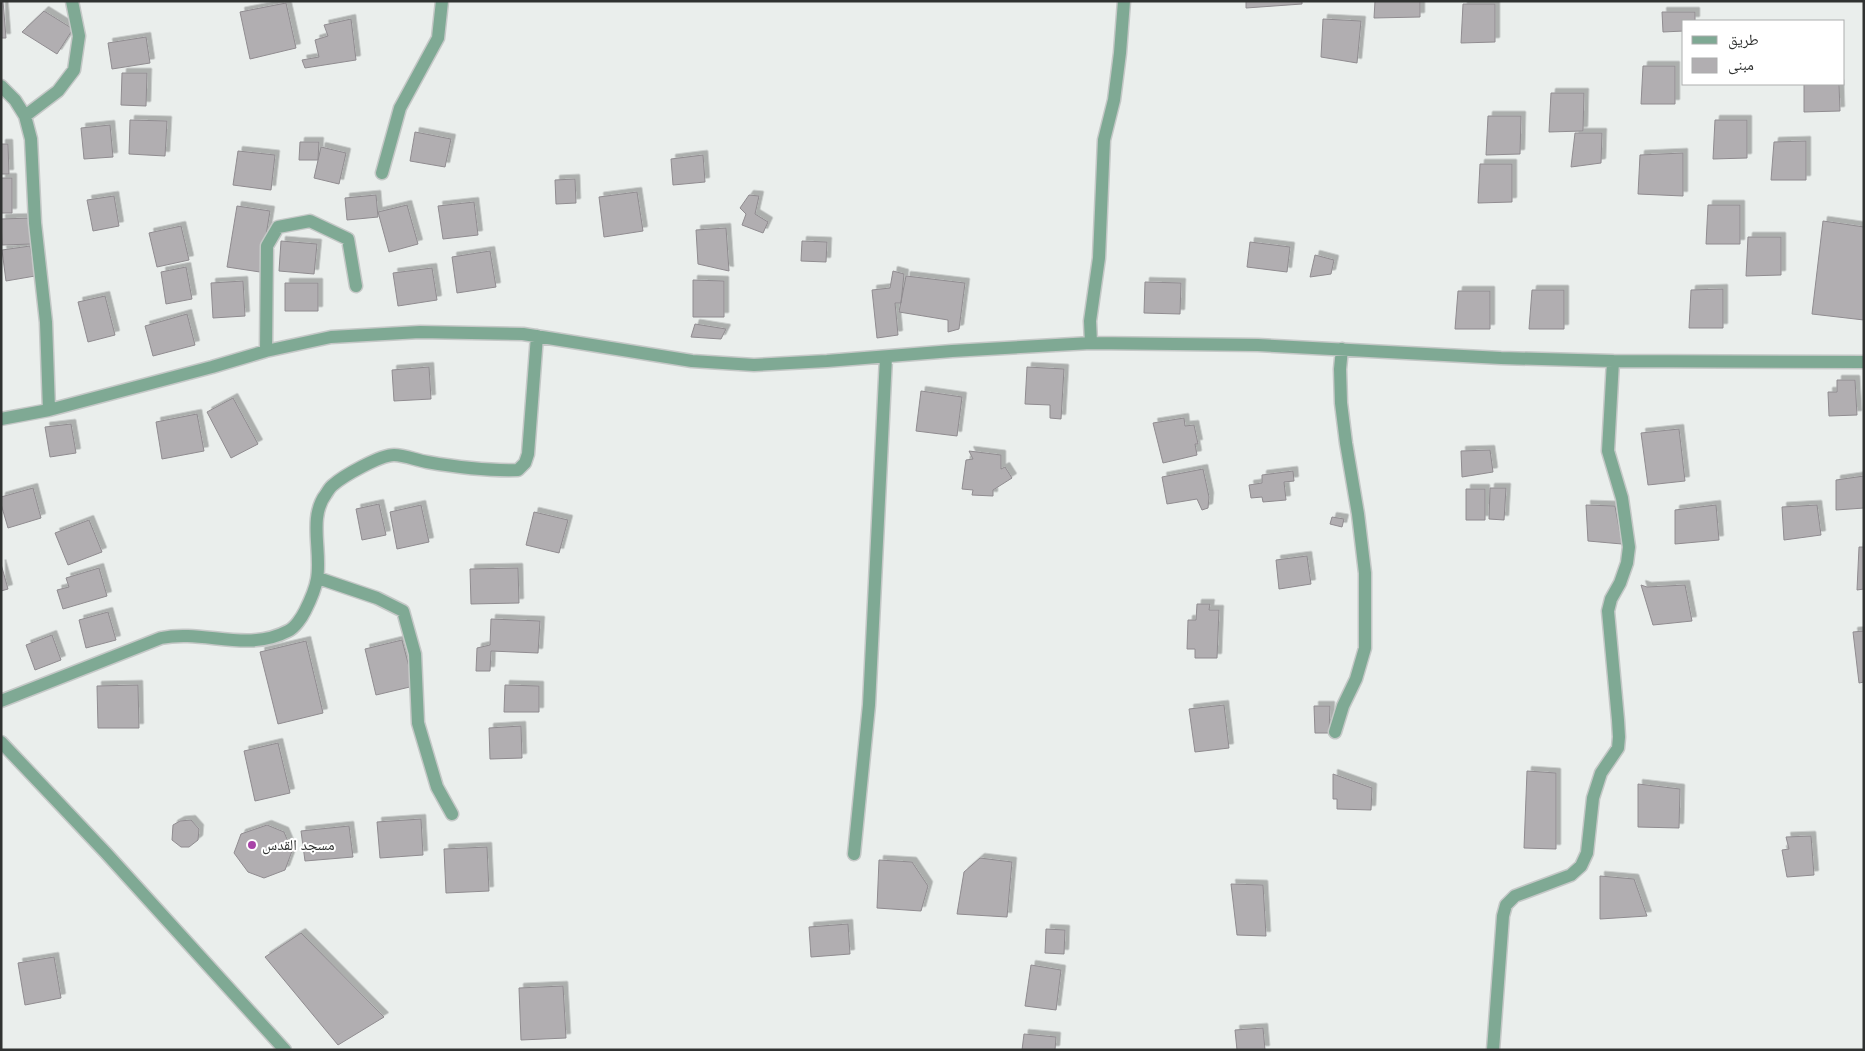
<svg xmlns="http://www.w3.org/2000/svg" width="1865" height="1051" font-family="'Nunito Sans','Noto Naskh Arabic',sans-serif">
<defs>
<filter id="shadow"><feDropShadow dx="4.5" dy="-4.5" stdDeviation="0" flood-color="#0004"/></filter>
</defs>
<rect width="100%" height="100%" fill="#eaeeec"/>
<!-- building -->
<path fill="#b1aeb1" stroke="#908c90" filter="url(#shadow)" d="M 1,1 L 3,1 L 6,38 L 1,38 Z
M 1246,1 L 1302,1 L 1302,4 L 1246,8 Z
M 1375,1 L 1420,1 L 1420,17 L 1374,18 Z
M 286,3 L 296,48 L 250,59 L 240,12 Z
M 1463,4 L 1495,4 L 1495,42 L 1461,43 Z
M 44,11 L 73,29 L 57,54 L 22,32 Z
M 1662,12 L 1695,12 L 1695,21 L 1684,21 L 1684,31 L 1663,32 Z
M 351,19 L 356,60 L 305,68 L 302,60 L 319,57 L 315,40 L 328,36 L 324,25 Z
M 1323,19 L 1361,21 L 1357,63 L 1321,57 Z
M 146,37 L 150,63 L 112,69 L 108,43 Z
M 1643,66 L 1675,66 L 1675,104 L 1641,104 Z
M 122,73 L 147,73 L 146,106 L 121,105 Z
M 1804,84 L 1839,84 L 1840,111 L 1804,112 Z
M 1551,93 L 1584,93 L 1583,131 L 1549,132 Z
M 1488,116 L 1521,116 L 1520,154 L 1486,155 Z
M 130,120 L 167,121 L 165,156 L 129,154 Z
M 1715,120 L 1747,120 L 1747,158 L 1713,159 Z
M 110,125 L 113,157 L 84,159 L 81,128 Z
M 415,132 L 451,139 L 445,167 L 410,161 Z
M 1575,133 L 1602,133 L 1601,163 L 1571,167 Z
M 1806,141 L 1806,180 L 1771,180 L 1774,142 Z
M 300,142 L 319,142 L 318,160 L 299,160 Z
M 1,144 L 8,144 L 9,174 L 1,174 Z
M 321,147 L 346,153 L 339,184 L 314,178 Z
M 238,151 L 275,155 L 271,190 L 233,185 Z
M 1683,153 L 1683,196 L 1638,194 L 1640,155 Z
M 703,155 L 705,182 L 673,185 L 671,159 Z
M 1480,164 L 1512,164 L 1512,202 L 1478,203 Z
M 1,178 L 12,178 L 12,213 L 1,213 Z
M 575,179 L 576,203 L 556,204 L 555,180 Z
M 637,192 L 643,231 L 604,237 L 599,197 Z
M 376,195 L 378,217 L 347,220 L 345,198 Z
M 749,195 L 759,196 L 755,214 L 768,222 L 763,233 L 742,225 L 746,214 L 740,208 Z
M 114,196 L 119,226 L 93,231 L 87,200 Z
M 474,202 L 478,235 L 443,239 L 438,206 Z
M 407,205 L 418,244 L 389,252 L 378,212 Z
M 1708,205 L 1740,205 L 1740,244 L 1706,244 Z
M 237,206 L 270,211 L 260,272 L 227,267 Z
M 31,218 L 32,244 L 2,245 L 1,219 Z
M 1823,221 L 1864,227 L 1864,320 L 1812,314 Z
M 181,226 L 189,260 L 157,267 L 149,233 Z
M 726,228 L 729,271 L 698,264 L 696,230 Z
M 1748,237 L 1781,237 L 1781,275 L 1746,276 Z
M 281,241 L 317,244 L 314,274 L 279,271 Z
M 802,241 L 827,242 L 826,262 L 801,261 Z
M 1250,242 L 1290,247 L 1287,272 L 1247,267 Z
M 30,246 L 35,276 L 6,281 L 2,250 Z
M 490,251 L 496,287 L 457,293 L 452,257 Z
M 1315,255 L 1334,260 L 1331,274 L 1310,277 Z
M 186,267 L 192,299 L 166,304 L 161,272 Z
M 432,268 L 437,300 L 398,306 L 393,273 Z
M 893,271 L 904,274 L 901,303 L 895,303 L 898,335 L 877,338 L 872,290 L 890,288 Z
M 906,276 L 965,283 L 959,329 L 948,332 L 948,320 L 899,312 Z
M 693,280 L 724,281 L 724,317 L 693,317 Z
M 243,281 L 245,316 L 213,318 L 211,283 Z
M 1145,282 L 1181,283 L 1180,314 L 1144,313 Z
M 285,283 L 318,283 L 318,311 L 285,311 Z
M 1723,289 L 1723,328 L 1689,328 L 1691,290 Z
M 1532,290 L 1564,290 L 1564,329 L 1529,329 Z
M 1458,291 L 1490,291 L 1490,329 L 1455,329 Z
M 105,296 L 115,335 L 88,342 L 78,302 Z
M 187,314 L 195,345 L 153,356 L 145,326 Z
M 695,324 L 726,329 L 721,339 L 691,337 Z
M 429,367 L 431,399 L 394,401 L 392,370 Z
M 1027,367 L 1064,369 L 1061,419 L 1050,418 L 1050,405 L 1025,404 Z
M 1837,380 L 1855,380 L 1857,415 L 1829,416 L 1828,392 L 1837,392 Z
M 921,391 L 962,397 L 957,436 L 916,431 Z
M 233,398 L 258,444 L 231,458 L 207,412 Z
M 197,414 L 204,451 L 162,459 L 156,422 Z
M 1184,418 L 1185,426 L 1194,425 L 1198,444 L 1195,444 L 1197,455 L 1163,463 L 1153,423 Z
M 71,424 L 76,453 L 50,457 L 45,427 Z
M 1679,429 L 1685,481 L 1648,485 L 1641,433 Z
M 1490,450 L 1493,472 L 1462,477 L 1461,451 Z
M 969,451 L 1001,455 L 1001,469 L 1005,467 L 1012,478 L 993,490 L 993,496 L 972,495 L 973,490 L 962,489 L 966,460 L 973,459 Z
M 1203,469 L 1209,497 L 1208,508 L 1202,510 L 1197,499 L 1167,504 L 1162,477 Z
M 1293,471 L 1294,481 L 1284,482 L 1286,500 L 1263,502 L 1262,497 L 1251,498 L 1249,485 L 1262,483 L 1262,475 Z
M 1864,476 L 1864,508 L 1836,510 L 1836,480 Z
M 33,488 L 41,518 L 8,528 L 1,504 L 1,497 Z
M 1490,488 L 1506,488 L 1504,520 L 1489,519 Z
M 1466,489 L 1485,489 L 1485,520 L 1466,520 Z
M 379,504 L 386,535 L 362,540 L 356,509 Z
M 421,505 L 429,542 L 397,549 L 390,512 Z
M 1586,505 L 1615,506 L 1622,544 L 1588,541 Z
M 1716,505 L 1719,540 L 1675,544 L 1675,510 Z
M 1817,505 L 1821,535 L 1784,540 L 1782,507 Z
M 534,512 L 568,520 L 559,553 L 526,545 Z
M 1332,517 L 1344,519 L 1342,527 L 1330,524 Z
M 89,520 L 102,552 L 68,565 L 55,533 Z
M 1859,547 L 1864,547 L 1864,589 L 1857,590 Z
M 1307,556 L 1311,584 L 1279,589 L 1276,560 Z
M 1,564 L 8,589 L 1,591 Z
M 99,568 L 107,596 L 63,609 L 57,590 L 69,587 L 66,578 Z
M 518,568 L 519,603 L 471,604 L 470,569 Z
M 1641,585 L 1647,587 L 1685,585 L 1692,621 L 1653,625 Z
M 1197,604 L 1210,604 L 1209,610 L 1219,610 L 1217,658 L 1195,658 L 1195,649 L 1187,649 L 1188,620 L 1196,620 Z
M 108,612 L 116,640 L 86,648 L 79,620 Z
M 491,619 L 540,621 L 538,653 L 491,651 L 490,671 L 476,671 L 477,648 L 490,645 Z
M 1864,631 L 1864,682 L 1859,683 L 1853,632 Z
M 52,635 L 61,660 L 35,670 L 26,645 Z
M 402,640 L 414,686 L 376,695 L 365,649 Z
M 306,641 L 323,713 L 278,724 L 260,652 Z
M 138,685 L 139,728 L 98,728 L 97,686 Z
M 505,685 L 539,686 L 539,712 L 504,712 Z
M 1224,705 L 1229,748 L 1195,752 L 1189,709 Z
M 1314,706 L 1330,706 L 1329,733 L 1315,733 Z
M 521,726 L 522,758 L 490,759 L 489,728 Z
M 278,743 L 290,793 L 255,801 L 244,751 Z
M 1527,771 L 1556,773 L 1556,849 L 1524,848 Z
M 1333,774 L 1372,788 L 1371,810 L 1337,809 L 1337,799 L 1333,799 Z
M 1638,784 L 1680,789 L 1679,828 L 1638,827 Z
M 421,819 L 423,855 L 380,858 L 377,822 Z
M 191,820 L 199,829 L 198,840 L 189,847 L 181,847 L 172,840 L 173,825 L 180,821 Z
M 267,825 L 284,832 L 292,851 L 285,870 L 264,878 L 248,872 L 234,853 L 241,834 Z
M 349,826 L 353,857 L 305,861 L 301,831 Z
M 1811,836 L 1814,875 L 1787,877 L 1782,850 L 1789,849 L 1786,837 Z
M 487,847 L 489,891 L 446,893 L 444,849 Z
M 980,858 L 1012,862 L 1007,917 L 957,914 L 964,872 Z
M 879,860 L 912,862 L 928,886 L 921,911 L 877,908 Z
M 1600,876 L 1634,879 L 1647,916 L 1600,919 Z
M 1231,884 L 1263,885 L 1266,936 L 1237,935 Z
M 848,924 L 850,954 L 811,957 L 809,927 Z
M 1046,929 L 1065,930 L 1064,954 L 1045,953 Z
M 301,933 L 384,1017 L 338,1045 L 265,957 Z
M 54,957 L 61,998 L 25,1005 L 18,963 Z
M 1031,965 L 1061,970 L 1056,1010 L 1025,1006 Z
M 563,986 L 566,1038 L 521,1040 L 519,988 Z
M 1263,1028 L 1265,1050 L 1237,1050 L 1235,1030 Z
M 1024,1034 L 1056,1037 L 1055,1050 L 1022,1050 Z"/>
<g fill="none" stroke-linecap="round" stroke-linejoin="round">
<defs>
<path id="minor" d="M 1,86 L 15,100 L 25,116 L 31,139 L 35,223 L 46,322 L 49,410
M 25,116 L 58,91 L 74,70 L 79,36 L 72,1
M 382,173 L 400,108 L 438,38 L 442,1
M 1091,343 L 1090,321 L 1099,258 L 1104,140 L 1114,100 L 1120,53 L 1124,1
M 266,351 L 267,246 L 278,227 L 310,221 L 348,239 L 356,286
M 1,419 L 49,410 L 212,367 L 266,351 L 331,337 L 420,332 L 523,334 L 692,361 L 754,365 L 827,361 L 952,351 L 1091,343 L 1258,345 L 1501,358 L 1613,361 L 1864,362
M 318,578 L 377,598 L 403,611 L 415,654 L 418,723 L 437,787 L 452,814
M 1,701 L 161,638 C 204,629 246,653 288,631 C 295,628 302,617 305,611 C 310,601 315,591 317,579 C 322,552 308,517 326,494 C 328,491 330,487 333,485 C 343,476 380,455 394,455 C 404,455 416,460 427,462 C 456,467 488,471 518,470 L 525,463 L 528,454 L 537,336
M 1335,732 L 1343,706 L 1356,679 L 1365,648 L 1365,573 L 1358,514 L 1346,443 L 1341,403 L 1340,369 L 1342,349
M 1,742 L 106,853 L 285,1050
M 854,854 L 869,705 L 886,357
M 1493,1050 L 1503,916 L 1506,905 L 1515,896 L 1571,875 L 1581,866 L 1587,853 L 1593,798 L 1601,773 L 1618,748 L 1619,737 L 1618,720 L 1608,611 L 1611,599 L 1620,583 L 1627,563 L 1629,547 L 1622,498 L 1608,451 L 1613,361"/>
</defs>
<!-- minor casing -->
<use href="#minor" stroke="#c5c8c7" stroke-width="15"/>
<!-- minor -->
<use href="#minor" stroke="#7fa994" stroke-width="12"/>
</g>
<!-- markers -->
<circle fill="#a843a7" stroke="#fff" stroke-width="2" cx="252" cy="845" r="5"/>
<g text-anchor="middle" stroke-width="4" stroke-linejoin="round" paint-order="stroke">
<!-- poi labels -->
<g font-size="15" fill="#303231" stroke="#fff" text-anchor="start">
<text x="262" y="850">مسجد القدس</text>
</g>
</g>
<!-- border -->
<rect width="1865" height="1051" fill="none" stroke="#303231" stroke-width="5"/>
<!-- legend -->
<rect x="1682" y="20" width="162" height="65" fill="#ffffff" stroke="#acadad"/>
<rect x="1692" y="36" width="25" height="8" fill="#7fa994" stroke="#acadad"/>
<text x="1728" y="45" font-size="15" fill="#303231">طريق</text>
<rect x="1692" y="58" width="25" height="15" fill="#b1aeb1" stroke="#acadad"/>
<text x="1728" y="70" font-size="15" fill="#303231">مبنى</text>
</svg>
